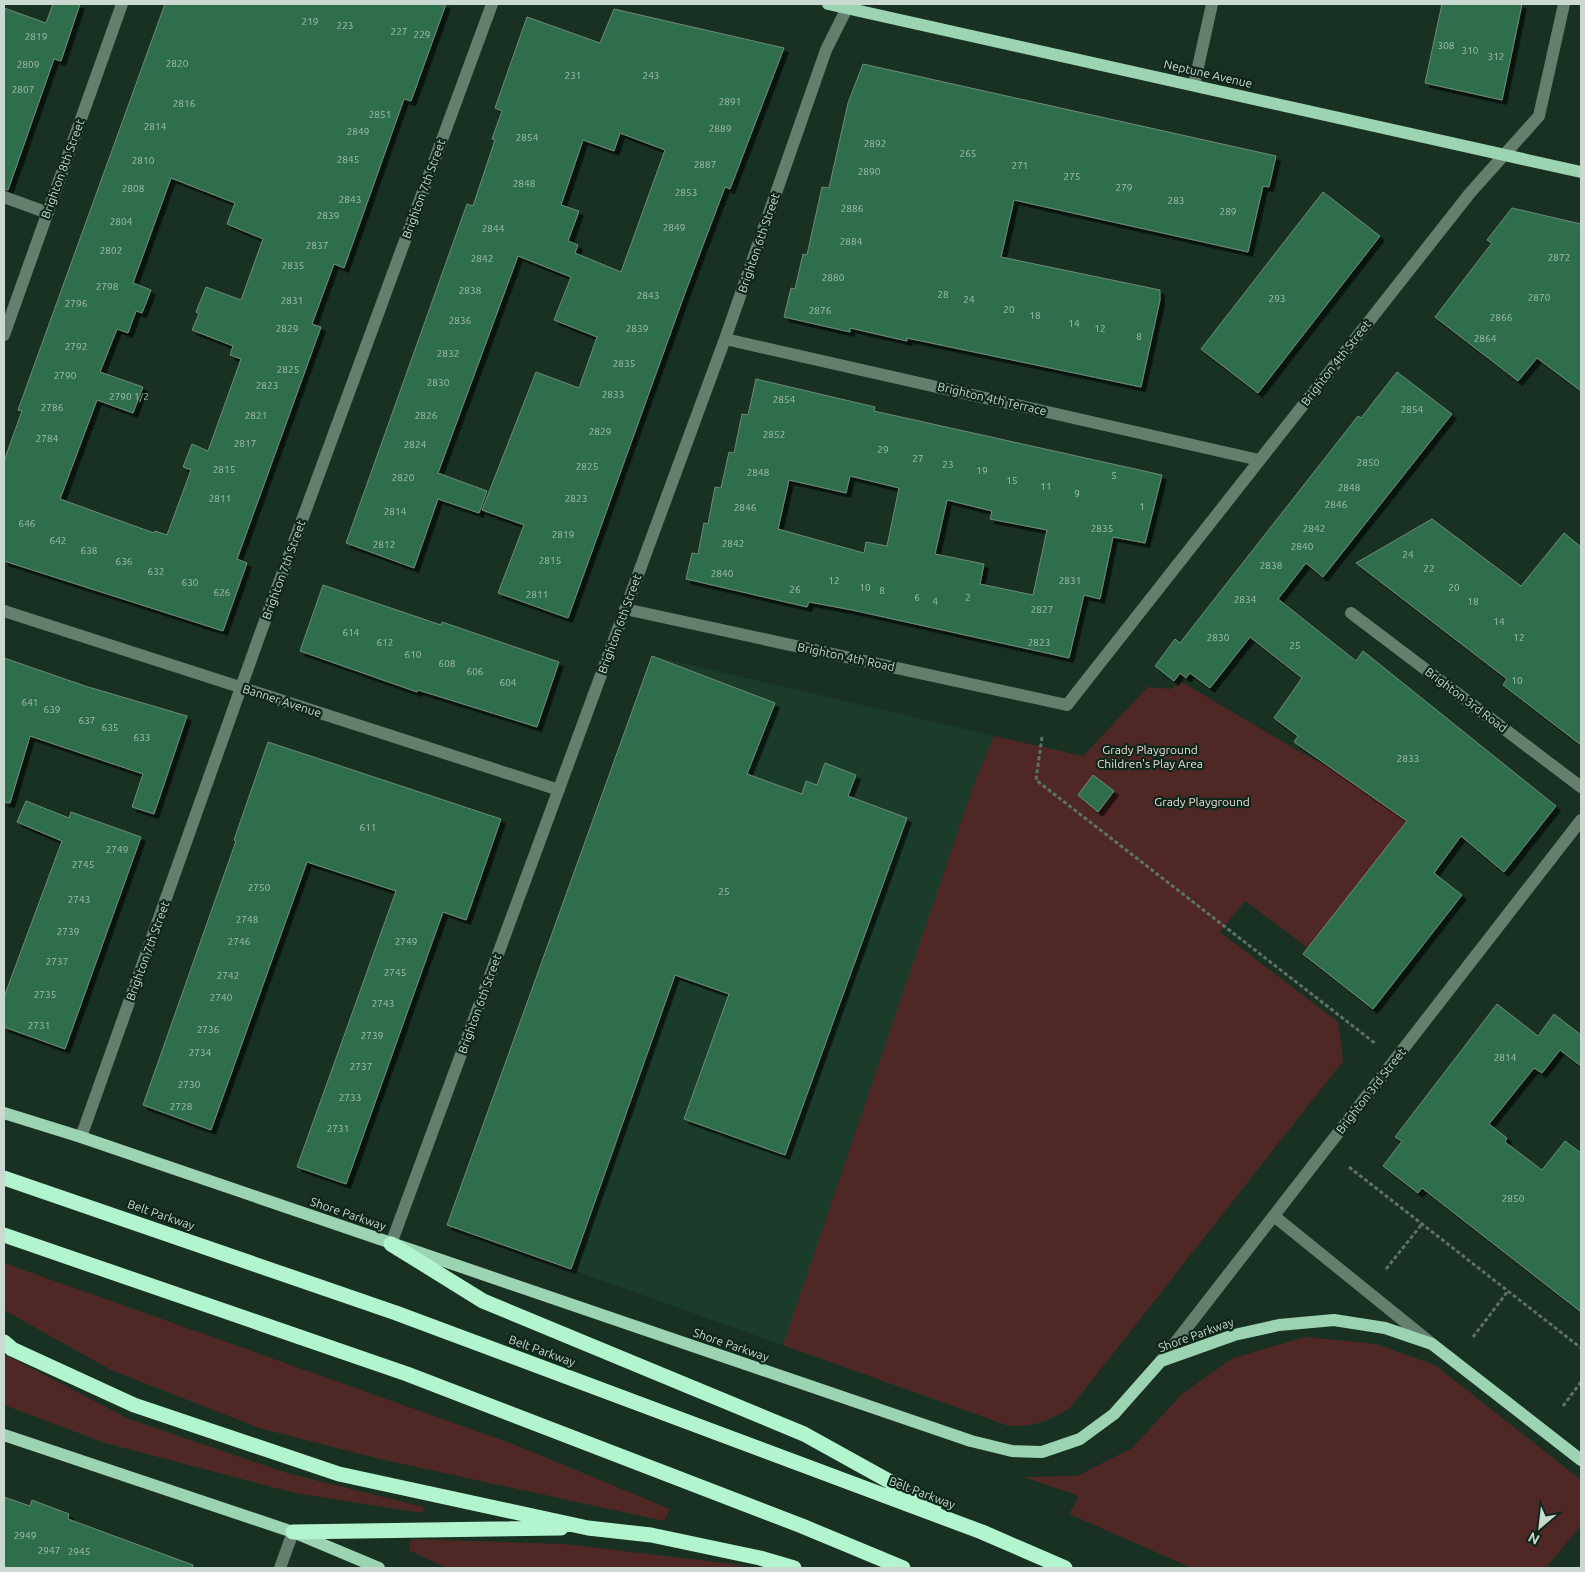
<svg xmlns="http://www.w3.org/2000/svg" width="1585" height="1572" font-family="Ubuntu,sans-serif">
<defs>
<filter id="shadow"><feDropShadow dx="4.5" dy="4.5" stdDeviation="0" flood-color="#0009"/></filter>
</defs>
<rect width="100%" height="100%" fill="#183123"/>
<!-- built -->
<path fill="#1c3c2b" d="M 652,656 L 994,736 L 976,781 L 1071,819 L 1338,1022 L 1343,1061 L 1070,1408 L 1054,1418 L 1035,1425 L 1009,1426 L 447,1225 Z"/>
<!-- green -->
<path fill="#4f2826" d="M 1182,682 L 1300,752 L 1344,775 L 1412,825 L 1392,841 L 1308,948 L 1245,901 L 1220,932 L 1338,1022 L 1343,1061 L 1070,1408 C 1050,1420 1033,1427 1009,1426 L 783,1345 L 975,781 L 994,736 L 1083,756 L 1148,687 L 1170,689 Z
M 4,1263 L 513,1444 L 670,1509 L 664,1521 L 380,1459 L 259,1428 L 111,1370 L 4,1310 Z
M 1305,1337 L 1376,1344 L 1435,1365 L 1581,1480 L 1581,1525 L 1546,1568 L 1192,1568 L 1069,1514 L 1079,1496 L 1024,1477 L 1077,1476 L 1132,1448 L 1183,1393 L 1233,1358 Z
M 4,1354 L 129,1419 L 290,1474 L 424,1507 L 422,1513 L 295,1493 L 105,1443 L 4,1405 Z
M 411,1539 L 564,1544 L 733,1564 L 748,1568 L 446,1568 L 409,1550 Z"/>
<!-- building -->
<path fill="#2e6e4d" stroke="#6f8b7a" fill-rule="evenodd" filter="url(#shadow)" d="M 53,4 L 80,4 L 61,61 L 54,59 L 8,190 L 4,189 L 4,8 L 46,23 Z
M 165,4 L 446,4 L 411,101 L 404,99 L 344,268 L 334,264 L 312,324 L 321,327 L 237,559 L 247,563 L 223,631 L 4,561 L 4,461 L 22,411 L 18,410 ZM 171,178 L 235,203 L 227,224 L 263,239 L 241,300 L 206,287 L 196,312 L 199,314 L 192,330 L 233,346 L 230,355 L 241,359 L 208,451 L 192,444 L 183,467 L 191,470 L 167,535 L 155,531 L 154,533 L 60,499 L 97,400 L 133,413 L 143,387 L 100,372 L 117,329 L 128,333 L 136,311 L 142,313 L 151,290 L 133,283 Z
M 1442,4 L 1522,4 L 1502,100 L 1425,83 Z
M 614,9 L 784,48 L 730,189 L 725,187 L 685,293 L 568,618 L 498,593 L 524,525 L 482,510 L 536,372 L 579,388 L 597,337 L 554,320 L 571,277 L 518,256 L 438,473 L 487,491 L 479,513 L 438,499 L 414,568 L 346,543 L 467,204 L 473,206 L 495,140 L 492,139 L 502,111 L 495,108 L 527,17 L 600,43 ZM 620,133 L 665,150 L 621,272 L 575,253 L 578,245 L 568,241 L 579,211 L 561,205 L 583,140 L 614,151 Z
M 863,64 L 1276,156 L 1269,187 L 1263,186 L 1248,252 L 1014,200 L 1001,257 L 1160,290 L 1160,300 L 1141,387 L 907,338 L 907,341 L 850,328 L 850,332 L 784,317 L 791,288 L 795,289 L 803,254 L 807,255 L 822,187 L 829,188 L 848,103 Z
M 1323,192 L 1380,236 L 1258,393 L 1201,349 Z
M 1512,208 L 1581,224 L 1581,391 L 1537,358 L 1518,381 L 1435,317 L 1492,243 L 1487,240 Z
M 1397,372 L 1452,414 L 1323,577 L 1306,563 L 1278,599 L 1356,661 L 1363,651 L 1556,806 L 1504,872 L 1461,836 L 1434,873 L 1462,895 L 1373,1009 L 1303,954 L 1407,821 L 1294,742 L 1298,736 L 1274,718 L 1302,678 L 1250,637 L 1210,688 L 1190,673 L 1186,678 L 1180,673 L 1174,681 L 1155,666 L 1175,639 L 1180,643 L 1358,416 L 1361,418 Z
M 756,379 L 875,407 L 874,411 L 1162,475 L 1145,543 L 1113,537 L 1100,599 L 1084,595 L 1069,658 L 852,610 L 809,602 L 807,607 L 686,579 L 692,553 L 698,554 L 704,523 L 708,524 L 715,487 L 721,488 L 729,452 L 734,453 L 742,414 L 748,415 ZM 850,476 L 899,488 L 887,546 L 866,542 L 864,553 L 778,529 L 789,480 L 846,493 ZM 947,500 L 992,511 L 990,519 L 1047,530 L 1033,595 L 980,584 L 984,564 L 935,554 Z
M 1432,519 L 1521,586 L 1564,533 L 1581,547 L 1581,745 L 1503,685 L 1507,679 L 1356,563 Z
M 323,585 L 441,625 L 442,622 L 559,662 L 537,727 L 418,690 L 417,692 L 300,651 Z
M 652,656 L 775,703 L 747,774 L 802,794 L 806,781 L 817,785 L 825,763 L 856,775 L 848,796 L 907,818 L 785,1155 L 684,1119 L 729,994 L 675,975 L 571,1269 L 447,1225 Z
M 4,658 L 85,686 L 187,716 L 154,814 L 132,807 L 143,774 L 30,736 L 10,803 L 4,802 Z
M 268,742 L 501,819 L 466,920 L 443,912 L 346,1184 L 297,1167 L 396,891 L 307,862 L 211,1130 L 143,1105 L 236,841 L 234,840 Z
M 1093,775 L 1114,791 L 1098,812 L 1078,795 Z
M 26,801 L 69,818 L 71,812 L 141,837 L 65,1049 L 4,1027 L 4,997 L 62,841 L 17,822 Z
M 1497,1004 L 1538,1036 L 1554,1014 L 1581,1035 L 1581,1066 L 1560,1050 L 1542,1073 L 1534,1068 L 1489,1124 L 1507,1138 L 1505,1142 L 1542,1170 L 1565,1141 L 1581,1153 L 1581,1312 L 1422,1188 L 1418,1193 L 1383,1166 L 1402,1141 L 1395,1137 Z
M 4,1497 L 30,1506 L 32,1500 L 69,1514 L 68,1519 L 193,1565 L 192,1568 L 4,1568 Z"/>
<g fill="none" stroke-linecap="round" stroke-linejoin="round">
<!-- path -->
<path stroke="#5d7266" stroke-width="3" stroke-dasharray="4 2.5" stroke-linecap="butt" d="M 1042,737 L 1036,780 L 1376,1044
M 1349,1167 L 1581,1348
M 1386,1269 L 1422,1224
M 1473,1337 L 1508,1291
M 1563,1406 L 1581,1382"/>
<!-- minor -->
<path stroke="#657f6f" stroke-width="12" d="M 1194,85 L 1212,4
M 4,197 L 48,213
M 4,335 L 122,4
M 725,339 L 1259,460
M 625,609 L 1067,705 L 1470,193 L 1539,116 L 1564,4
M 4,611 L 559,790
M 1351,613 L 1581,787
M 81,1137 L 259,637 L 492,4
M 1274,1216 L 1431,1343
M 391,1244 L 725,339 L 826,50 L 849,4
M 1161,1361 L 1581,820
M 280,1568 L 293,1532"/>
<!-- major -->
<path stroke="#9cd3b2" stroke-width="12" d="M 828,4 L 1581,172
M 4,1113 L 81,1137 L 971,1441 L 1012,1451 L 1042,1452 L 1080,1439 L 1114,1414 L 1161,1361 L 1234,1335 L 1279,1325 L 1334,1320 L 1385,1328 L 1432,1344 L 1581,1460
M 4,1435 L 293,1532 L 379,1568"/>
<!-- highway -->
<path stroke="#b1f4cd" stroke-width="15" d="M 4,1178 L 396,1313 L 982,1532 L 1065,1568
M 4,1235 L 407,1374 L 802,1526 L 903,1568
M 391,1244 L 483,1301 L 804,1434 L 934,1506
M 4,1342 L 12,1349 L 134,1405 L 339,1474 L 588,1528 L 651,1535 L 760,1558 L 794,1568
M 293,1532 L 561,1528"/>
</g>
<g text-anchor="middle" stroke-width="4.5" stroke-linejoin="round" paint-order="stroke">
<!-- number labels -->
<g font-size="10" fill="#a4bfb0">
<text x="310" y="25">219</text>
<text x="345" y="29">223</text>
<text x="399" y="35">227</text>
<text x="422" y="38">229</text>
<text x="36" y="40">2819</text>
<text x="1446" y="49">308</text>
<text x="1470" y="54">310</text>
<text x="1496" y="60">312</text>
<text x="177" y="67">2820</text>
<text x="28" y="68">2809</text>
<text x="573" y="79">231</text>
<text x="651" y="79">243</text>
<text x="23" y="93">2807</text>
<text x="730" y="105">2891</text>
<text x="184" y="107">2816</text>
<text x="380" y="118">2851</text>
<text x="155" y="130">2814</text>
<text x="720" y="132">2889</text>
<text x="358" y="135">2849</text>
<text x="527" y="141">2854</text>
<text x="875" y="147">2892</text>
<text x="968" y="157">265</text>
<text x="348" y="163">2845</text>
<text x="143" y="164">2810</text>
<text x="705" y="168">2887</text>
<text x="1020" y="169">271</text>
<text x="869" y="175">2890</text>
<text x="1072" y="180">275</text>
<text x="524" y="187">2848</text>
<text x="1124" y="191">279</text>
<text x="133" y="192">2808</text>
<text x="686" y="196">2853</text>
<text x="350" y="203">2843</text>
<text x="1176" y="204">283</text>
<text x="852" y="212">2886</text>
<text x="1228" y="215">289</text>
<text x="328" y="219">2839</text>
<text x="121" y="225">2804</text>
<text x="674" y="231">2849</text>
<text x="493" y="232">2844</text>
<text x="851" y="245">2884</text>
<text x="317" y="249">2837</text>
<text x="111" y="254">2802</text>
<text x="1559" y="261">2872</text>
<text x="482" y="262">2842</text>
<text x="293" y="269">2835</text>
<text x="833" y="281">2880</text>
<text x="107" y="290">2798</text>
<text x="470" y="294">2838</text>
<text x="943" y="298">28</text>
<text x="648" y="299">2843</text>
<text x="1539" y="301">2870</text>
<text x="1277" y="302">293</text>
<text x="969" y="303">24</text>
<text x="292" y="304">2831</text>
<text x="76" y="307">2796</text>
<text x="1009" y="313">20</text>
<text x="820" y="314">2876</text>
<text x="1035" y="319">18</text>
<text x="1501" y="321">2866</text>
<text x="460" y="324">2836</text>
<text x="1074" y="327">14</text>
<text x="287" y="332">2829</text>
<text x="637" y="332">2839</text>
<text x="1100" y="332">12</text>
<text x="1139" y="340">8</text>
<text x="1485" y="342">2864</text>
<text x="76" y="350">2792</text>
<text x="448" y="357">2832</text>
<text x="624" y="367">2835</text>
<text x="288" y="373">2825</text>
<text x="65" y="379">2790</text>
<text x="438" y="386">2830</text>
<text x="267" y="389">2823</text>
<text x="613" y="398">2833</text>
<text x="129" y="400">2790 1/2</text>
<text x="784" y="403">2854</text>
<text x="52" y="411">2786</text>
<text x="1412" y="413">2854</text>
<text x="256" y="419">2821</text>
<text x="426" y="419">2826</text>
<text x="600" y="435">2829</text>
<text x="774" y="438">2852</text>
<text x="47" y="442">2784</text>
<text x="245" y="447">2817</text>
<text x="415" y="448">2824</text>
<text x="883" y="453">29</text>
<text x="918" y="462">27</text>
<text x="1368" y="466">2850</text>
<text x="948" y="468">23</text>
<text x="587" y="470">2825</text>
<text x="224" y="473">2815</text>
<text x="982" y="474">19</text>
<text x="758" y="476">2848</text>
<text x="1114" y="479">5</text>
<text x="403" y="481">2820</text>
<text x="1012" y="484">15</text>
<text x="1046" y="490">11</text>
<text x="1349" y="491">2848</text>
<text x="1077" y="497">9</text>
<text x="220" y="502">2811</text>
<text x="576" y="502">2823</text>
<text x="1336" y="508">2846</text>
<text x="1142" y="510">1</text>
<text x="745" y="511">2846</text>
<text x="395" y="515">2814</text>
<text x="27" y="527">646</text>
<text x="1102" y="532">2835</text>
<text x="1314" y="532">2842</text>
<text x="563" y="538">2819</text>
<text x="58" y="544">642</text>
<text x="733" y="547">2842</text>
<text x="384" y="548">2812</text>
<text x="1302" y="550">2840</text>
<text x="89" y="554">638</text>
<text x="1408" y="558">24</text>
<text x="550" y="564">2815</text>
<text x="124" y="565">636</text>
<text x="1271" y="569">2838</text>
<text x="1429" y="572">22</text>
<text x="156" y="575">632</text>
<text x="722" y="577">2840</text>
<text x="834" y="584">12</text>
<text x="1070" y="584">2831</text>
<text x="190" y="586">630</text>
<text x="865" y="591">10</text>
<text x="1454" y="591">20</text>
<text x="795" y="593">26</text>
<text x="882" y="594">8</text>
<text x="222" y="596">626</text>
<text x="537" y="598">2811</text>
<text x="917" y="601">6</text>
<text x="968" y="601">2</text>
<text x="1245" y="603">2834</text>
<text x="935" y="605">4</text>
<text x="1473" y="605">18</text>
<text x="1042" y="613">2827</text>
<text x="1499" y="625">14</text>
<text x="351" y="636">614</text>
<text x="1218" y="641">2830</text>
<text x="1519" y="641">12</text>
<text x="385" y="646">612</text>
<text x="1039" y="646">2823</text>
<text x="1295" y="649">25</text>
<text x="413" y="658">610</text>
<text x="447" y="667">608</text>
<text x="475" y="675">606</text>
<text x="1517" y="684">10</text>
<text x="508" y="686">604</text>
<text x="30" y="706">641</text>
<text x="52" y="713">639</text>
<text x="87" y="724">637</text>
<text x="110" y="731">635</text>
<text x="142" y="741">633</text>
<text x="1408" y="762">2833</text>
<text x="368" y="831">611</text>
<text x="117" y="853">2749</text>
<text x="83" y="868">2745</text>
<text x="259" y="891">2750</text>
<text x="724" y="895">25</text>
<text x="79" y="903">2743</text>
<text x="247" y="923">2748</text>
<text x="68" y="935">2739</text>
<text x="239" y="945">2746</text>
<text x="406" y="945">2749</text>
<text x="57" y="965">2737</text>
<text x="395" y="976">2745</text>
<text x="228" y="979">2742</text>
<text x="45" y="998">2735</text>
<text x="221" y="1001">2740</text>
<text x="383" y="1007">2743</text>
<text x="39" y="1029">2731</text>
<text x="208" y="1033">2736</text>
<text x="372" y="1039">2739</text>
<text x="200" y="1056">2734</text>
<text x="1505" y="1061">2814</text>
<text x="361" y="1070">2737</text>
<text x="189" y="1088">2730</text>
<text x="350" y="1101">2733</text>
<text x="181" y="1110">2728</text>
<text x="338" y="1132">2731</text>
<text x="1513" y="1202">2850</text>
<text x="25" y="1539">2949</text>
<text x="49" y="1554">2947</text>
<text x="79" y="1555">2945</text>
</g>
<!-- street labels -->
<g font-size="12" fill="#cbdad1" stroke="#0e271a">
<text transform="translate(1208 74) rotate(13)" y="4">Neptune Avenue</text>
<text transform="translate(63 169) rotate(-70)" y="4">Brighton 8th Street</text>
<text transform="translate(424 189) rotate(-70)" y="4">Brighton 7th Street</text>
<text transform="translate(759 243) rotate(-71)" y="4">Brighton 6th Street</text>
<text transform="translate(1336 363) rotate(-52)" y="4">Brighton 4th Street</text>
<text transform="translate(992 399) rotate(13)" y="4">Brighton 4th Terrace</text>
<text transform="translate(284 570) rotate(-70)" y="4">Brighton 7th Street</text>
<text transform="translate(620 624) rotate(-70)" y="4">Brighton 6th Street</text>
<text transform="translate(846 657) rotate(12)" y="4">Brighton 4th Road</text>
<text transform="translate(1466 700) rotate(37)" y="4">Brighton 3rd Road</text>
<text transform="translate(282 701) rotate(18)" y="4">Banner Avenue</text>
<text transform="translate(148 951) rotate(-70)" y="4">Brighton 7th Street</text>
<text transform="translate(480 1004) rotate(-70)" y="4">Brighton 6th Street</text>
<text transform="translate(1371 1091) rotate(-52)" y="4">Brighton 3rd Street</text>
<text transform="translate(348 1214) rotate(19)" y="4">Shore Parkway</text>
<text transform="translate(161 1215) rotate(19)" y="4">Belt Parkway</text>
<text transform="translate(1196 1335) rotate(-20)" y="4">Shore Parkway</text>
<text transform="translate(731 1345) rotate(19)" y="4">Shore Parkway</text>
<text transform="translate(542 1351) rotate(20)" y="4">Belt Parkway</text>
<text transform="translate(922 1493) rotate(21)" y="4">Belt Parkway</text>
</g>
<!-- park labels -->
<g font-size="12" fill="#f1dcda" stroke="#0e271a">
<text x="1150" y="754">Grady Playground<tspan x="1150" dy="14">Children's Play Area</tspan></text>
<text x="1202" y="806">Grady Playground</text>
</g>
</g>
<!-- border -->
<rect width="1585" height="1572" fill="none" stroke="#cbdad1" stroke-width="10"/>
<!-- north arrow -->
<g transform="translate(1540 1527) rotate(208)" stroke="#0e271a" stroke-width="4" paint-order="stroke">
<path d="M0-4L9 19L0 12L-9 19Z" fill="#cbdad1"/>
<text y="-8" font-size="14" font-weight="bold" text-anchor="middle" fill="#cbdad1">N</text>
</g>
</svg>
